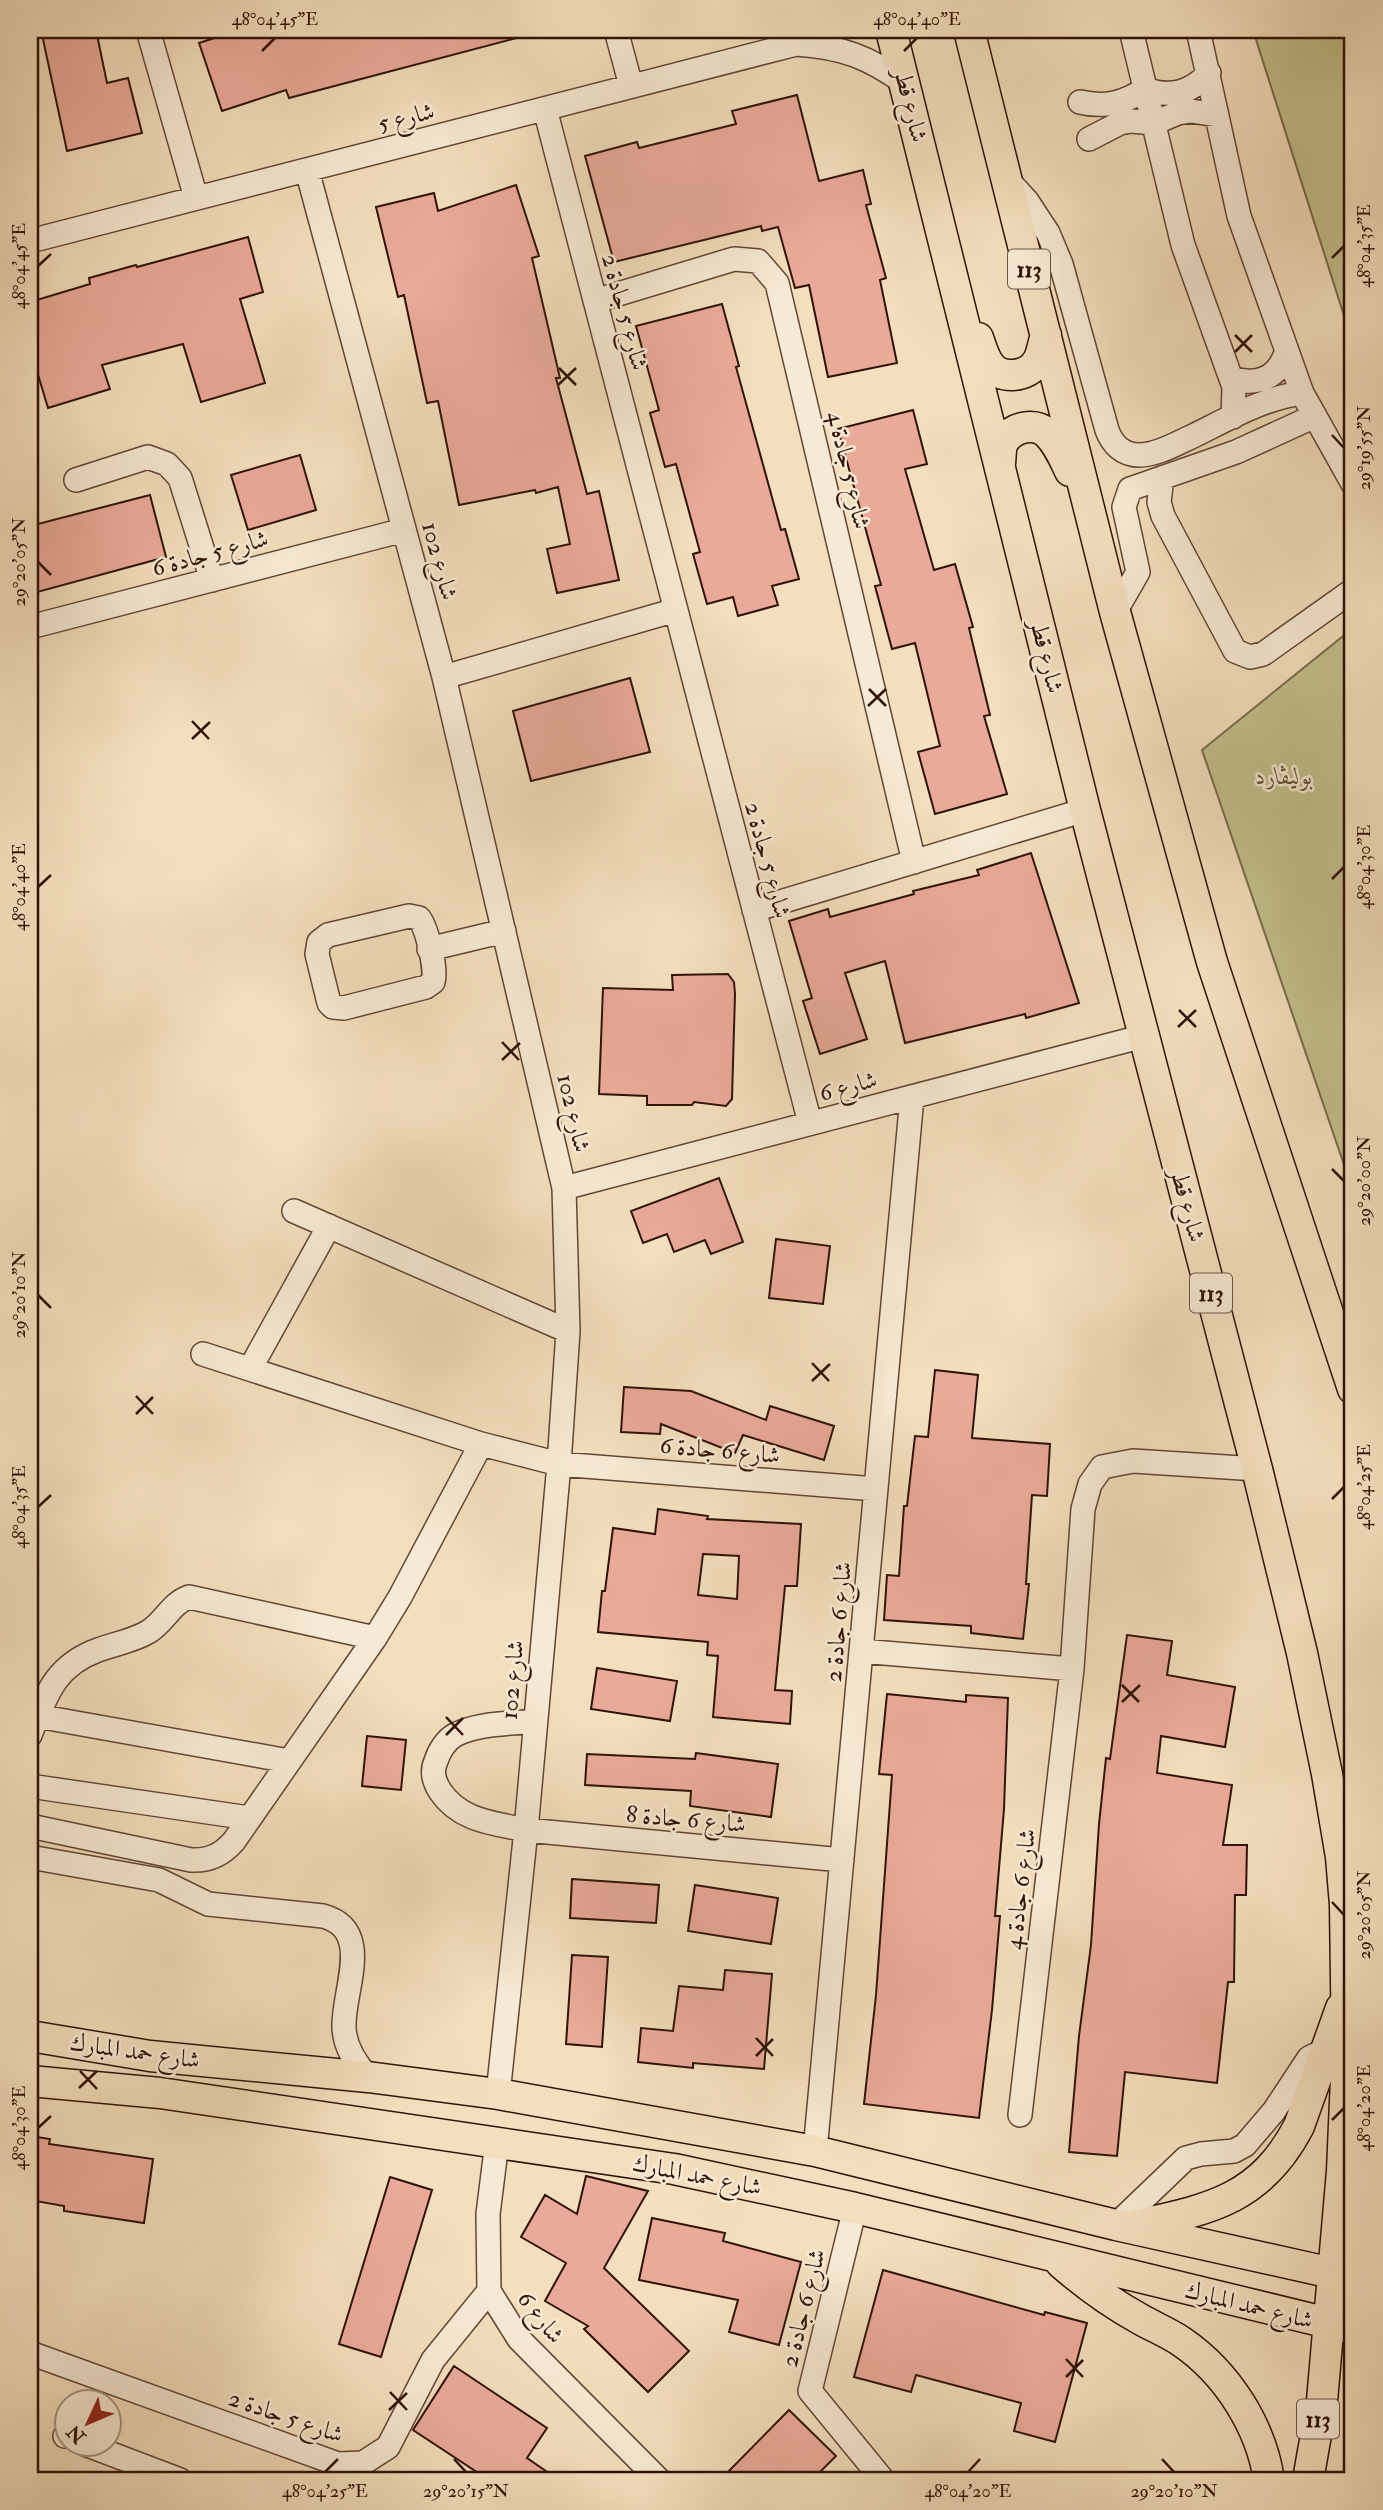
<svg xmlns="http://www.w3.org/2000/svg" width="1383" height="2510" font-family="'IM FELL Double Pica',Amiri,serif">
<rect width="100%" height="100%" fill="#f3dfbd"/>
<filter id="stains"><feTurbulence type="fractalNoise" baseFrequency=".00286" numOctaves="4"/><feColorMatrix values="0 0 0 0 .2 0 0 0 0 .09 0 0 0 0 .02 0 0 0 .5 -.17"/></filter>
<radialGradient id="worn" r=".72"><stop offset=".6" stop-color="#630" stop-opacity="0"/><stop offset="1" stop-color="#630" stop-opacity=".3"/></radialGradient>
<!-- green -->
<path fill="#c2c08c" stroke="#786a49" stroke-width="2" d="M 1253,30 L 1353,30 L 1353,344 Z
M 1353,628 L 1353,1191 L 1202,750 Z"/>
<!-- building -->
<path fill="#eaaa99" stroke="#2f1306" stroke-width="2" fill-rule="evenodd" d="M 41,30 L 96,30 L 107,83 L 128,78 L 142,133 L 67,151 Z
M 240,30 L 527,30 L 528,35 L 289,98 L 286,90 L 222,111 L 199,43 Z
M 797,95 L 819,181 L 863,170 L 871,204 L 866,205 L 886,278 L 880,280 L 897,363 L 828,377 L 809,285 L 795,288 L 778,227 L 762,231 L 761,226 L 614,262 L 585,156 L 637,142 L 639,148 L 736,124 L 732,111 Z
M 516,185 L 539,256 L 532,258 L 560,378 L 556,378 L 587,494 L 599,491 L 619,580 L 557,593 L 547,549 L 570,544 L 558,487 L 536,493 L 535,490 L 459,505 L 438,401 L 427,403 L 404,295 L 398,297 L 376,207 L 434,193 L 438,211 Z
M 248,237 L 263,292 L 240,299 L 265,383 L 201,402 L 183,344 L 102,365 L 110,389 L 48,408 L 30,348 L 30,302 L 90,284 L 89,278 L 136,265 L 137,267 Z
M 722,304 L 739,366 L 736,367 L 762,461 L 781,530 L 785,529 L 799,579 L 772,586 L 778,605 L 738,616 L 733,597 L 707,604 L 693,554 L 700,552 L 676,464 L 665,467 L 650,413 L 659,410 L 636,326 Z
M 913,410 L 927,464 L 905,469 L 934,570 L 955,564 L 973,627 L 969,628 L 990,715 L 984,716 L 1007,794 L 935,814 L 918,752 L 940,746 L 915,643 L 892,649 L 875,586 L 881,585 L 838,429 Z
M 300,455 L 316,510 L 248,530 L 231,475 Z
M 150,495 L 166,557 L 30,594 L 30,526 Z
M 630,678 L 650,752 L 531,781 L 513,711 Z
M 1031,853 L 1079,1003 L 1026,1018 L 1025,1014 L 905,1043 L 885,961 L 845,973 L 867,1039 L 820,1054 L 803,1001 L 812,998 L 789,921 L 828,909 L 830,917 L 914,894 L 913,891 L 979,875 L 977,870 Z
M 728,974 L 734,982 L 735,994 L 732,1099 L 726,1106 L 694,1102 L 692,1105 L 647,1105 L 647,1096 L 599,1094 L 603,988 L 673,990 L 672,975 Z
M 719,1178 L 743,1242 L 711,1254 L 705,1240 L 674,1252 L 667,1234 L 643,1243 L 631,1211 Z
M 776,1239 L 830,1246 L 823,1304 L 769,1298 Z
M 935,1370 L 978,1375 L 972,1438 L 1050,1444 L 1047,1496 L 1032,1495 L 1026,1584 L 1029,1584 L 1023,1639 L 971,1633 L 971,1626 L 884,1620 L 887,1575 L 899,1576 L 904,1506 L 907,1506 L 915,1436 L 928,1437 Z
M 624,1387 L 691,1391 L 766,1420 L 770,1406 L 834,1426 L 824,1460 L 743,1435 L 735,1453 L 661,1424 L 660,1434 L 621,1432 Z
M 658,1509 L 708,1516 L 707,1519 L 801,1524 L 797,1586 L 785,1586 L 775,1690 L 792,1691 L 790,1724 L 713,1717 L 718,1656 L 707,1655 L 708,1642 L 598,1632 L 602,1591 L 605,1591 L 613,1528 L 655,1534 ZM 703,1554 L 739,1556 L 737,1599 L 698,1595 Z
M 1127,1635 L 1172,1641 L 1167,1675 L 1235,1687 L 1225,1747 L 1161,1736 L 1157,1773 L 1232,1785 L 1223,1845 L 1247,1845 L 1246,1895 L 1235,1895 L 1234,1982 L 1228,1982 L 1217,2083 L 1125,2072 L 1117,2156 L 1069,2152 L 1079,2036 L 1091,1945 L 1099,1824 L 1106,1758 L 1110,1759 Z
M 597,1668 L 677,1681 L 670,1721 L 591,1709 Z
M 887,1694 L 966,1702 L 966,1695 L 1008,1698 L 1004,1809 L 995,1916 L 1000,1916 L 992,2010 L 979,2118 L 864,2104 L 876,1995 L 892,1775 L 879,1774 Z
M 367,1736 L 406,1740 L 401,1790 L 362,1786 Z
M 696,1753 L 778,1764 L 771,1817 L 690,1806 L 691,1791 L 585,1785 L 587,1754 L 695,1759 Z
M 572,1879 L 659,1885 L 656,1923 L 570,1918 Z
M 695,1885 L 778,1898 L 771,1944 L 688,1931 Z
M 572,1955 L 608,1957 L 602,2047 L 566,2044 Z
M 725,1970 L 772,1974 L 764,2069 L 693,2063 L 693,2068 L 638,2062 L 641,2028 L 673,2031 L 679,1986 L 723,1990 Z
M 30,2136 L 50,2139 L 49,2144 L 153,2159 L 144,2223 L 64,2211 L 64,2206 L 30,2200 Z
M 586,2176 L 648,2191 L 604,2268 L 689,2351 L 648,2392 L 584,2329 L 588,2326 L 545,2301 L 566,2263 L 521,2237 L 545,2195 L 577,2214 Z
M 390,2177 L 432,2190 L 381,2357 L 339,2344 Z
M 652,2218 L 725,2233 L 723,2241 L 801,2262 L 779,2345 L 729,2332 L 738,2300 L 639,2280 Z
M 883,2270 L 1044,2315 L 1045,2312 L 1087,2323 L 1055,2442 L 1014,2431 L 1021,2403 L 916,2375 L 911,2392 L 854,2377 Z
M 454,2366 L 547,2428 L 527,2458 L 559,2480 L 489,2480 L 413,2430 Z
M 789,2410 L 836,2456 L 812,2480 L 720,2480 Z"/>
<g fill="none" stroke-linecap="round" stroke-linejoin="round">
<defs>
<path id="minor" d="M 148,30 L 196,198
M 616,30 L 631,86
M 1131,30 L 1183,245 L 1234,387 L 1233,417
M 1198,30 L 1239,216 L 1302,393 L 1353,484
M 1080,102 C 1105,108 1125,103 1145,89 C 1170,98 1191,93 1209,73
M 545,109 L 810,1123
M 1089,139 L 1120,123 L 1131,121 L 1154,123 L 1178,113 L 1191,111 L 1217,115
M 307,170 L 444,677 L 564,1188 L 568,1331 L 559,1464 L 526,1830 L 498,2094
M 1006,178 L 1027,201 L 1048,233 L 1061,264 L 1107,430 C 1112,444 1123,455 1139,455 C 1156,455 1176,444 1191,437 C 1226,420 1263,398 1302,393
M 30,241 L 796,44 C 842,47 869,57 906,84
M 595,301 L 734,259 L 758,261 L 777,283 L 914,862
M 1231,378 C 1257,386 1277,379 1286,353
M 1162,478 L 1159,502 L 1163,516 L 1235,651 L 1250,657 L 1263,654 L 1353,590
M 76,480 L 148,457 L 167,464 L 180,478 L 212,580
M 1115,612 L 1138,572 L 1124,507 L 1130,489 L 1236,452 L 1315,416
M 30,627 L 404,530
M 444,677 L 676,610
M 754,910 L 1085,810
M 409,916 L 419,918 C 427,928 437,970 433,982 L 426,987 L 344,1008 L 333,1007 L 329,1003 L 317,954 L 319,942 L 328,935 Z
M 429,949 L 504,931
M 564,1188 L 1144,1036
M 294,1211 L 568,1331
M 203,1354 L 481,1444 L 559,1464 L 876,1489
M 250,1369 L 329,1226
M 861,1651 L 1072,1669
M 37,1716 L 289,1761
M 535,1721 C 510,1724 477,1723 455,1735 C 446,1740 439,1751 436,1761 C 431,1772 434,1781 440,1791 C 460,1821 493,1823 526,1830 L 842,1860
M 30,1735 C 46,1696 54,1666 98,1650 C 114,1644 133,1641 148,1632 C 165,1622 170,1604 189,1597 L 375,1638
M 30,1786 L 249,1818
M 30,1826 L 191,1860 C 209,1861 222,1855 234,1841 L 375,1638 L 400,1597 L 481,1444
M 30,1857 L 159,1880 L 208,1904 L 323,1916 C 375,1930 342,1992 344,2028 C 345,2047 355,2063 368,2077
M 1020,2115 L 1072,1669 L 1083,1509 L 1090,1484 L 1102,1467 L 1133,1461 L 1257,1469
M 497,2142 L 488,2214 L 489,2291 L 519,2339 L 659,2480
M 815,2151 L 912,1097
M 855,2208 L 810,2391 L 883,2480
M 1116,2225 L 1186,2158 L 1201,2154 L 1234,2151 L 1245,2145 L 1274,2111 L 1309,2058 L 1324,2051
M 30,2353 L 338,2464 L 363,2463 L 388,2447 L 433,2360 L 489,2291
M 65,2436 L 66,2436
M 85,2444 L 180,2480"/>
<path id="major" d="M 891,30 L 1085,810 L 1257,1469 L 1302,1653 L 1327,1774 L 1341,1857 L 1345,1905 L 1347,2055 L 1342,2171 L 1322,2401 L 1308,2480
M 969,30 L 1115,612 L 1212,962 L 1353,1389
M 978,338 C 981,346 984,357 989,364 C 999,380 1027,378 1037,362 C 1042,355 1043,343 1046,335
M 1000,463 C 1001,456 1000,447 1004,441 C 1013,427 1034,422 1047,433 C 1058,444 1064,458 1070,471
M 30,2036 L 150,2056 L 368,2077 L 498,2094 L 815,2151 L 1116,2225 L 1350,2277
M 30,2081 L 160,2093 L 674,2169 L 855,2208 L 1353,2329
M 1137,2225 C 1211,2209 1261,2199 1299,2126 L 1341,2008
M 1061,2263 C 1085,2284 1111,2303 1140,2319 C 1154,2327 1169,2333 1182,2342 C 1227,2373 1261,2426 1269,2480"/>
</defs>
<!-- minor casing -->
<use href="#minor" stroke="#604634" stroke-width="26"/>
<!-- major casing -->
<use href="#major" stroke="#2f1306" stroke-width="33"/>
<!-- minor -->
<use href="#minor" stroke="#f7ead4" stroke-width="23"/>
<!-- major -->
<use href="#major" stroke="#f3dfbd" stroke-width="30"/>
</g>
<!-- ticks -->
<path fill="none" stroke="#2f1306" stroke-width="2.5" d="M 262,51 L 275,38M 904,51 L 917,38M 1332,258 L 1344,246M 38,266 L 51,254M 1235,335 L 1252,352M 1235,352 L 1252,335M 559,368 L 576,385M 558,385 L 576,368M 1332,435 L 1344,448M 38,562 L 51,575M 869,689 L 886,706M 868,706 L 886,689M 192,721 L 209,739M 192,739 L 210,722M 1332,879 L 1344,867M 38,887 L 51,875M 1179,1010 L 1196,1027M 1178,1027 L 1196,1010M 502,1042 L 519,1060M 502,1060 L 520,1043M 1332,1169 L 1344,1181M 38,1295 L 51,1308M 812,1363 L 829,1381M 812,1381 L 830,1364M 136,1396 L 153,1414M 136,1414 L 153,1397M 1332,1499 L 1344,1487M 38,1507 L 51,1495M 1122,1685 L 1139,1702M 1122,1702 L 1140,1685M 446,1717 L 463,1735M 446,1735 L 463,1718M 1332,1902 L 1344,1915M 756,2038 L 773,2056M 756,2056 L 773,2039M 80,2071 L 97,2089M 79,2088 L 97,2071M 1332,2120 L 1344,2108M 38,2128 L 51,2116M 1066,2359 L 1083,2377M 1066,2377 L 1083,2360M 390,2392 L 407,2410M 389,2410 L 407,2393M 454,2459 L 466,2472M 1162,2459 L 1174,2472M 325,2472 L 338,2459M 968,2472 L 980,2459"/>
<g text-anchor="middle" stroke-width="5" stroke-linejoin="round" paint-order="stroke">
<!-- shield labels -->
<g fill="#f7ead4" stroke="#6b5444" stroke-width="2">
<rect x="1008" y="249.5" width="42" height="39" rx="5"/>
<rect x="1190" y="1273.5" width="42" height="39" rx="5"/>
<rect x="1297" y="2399.5" width="42" height="39" rx="5"/>
</g>
<g font-size="23" font-weight="bold" fill="#2f1306">
<text x="1029" y="277">113</text>
<text x="1211" y="1301">113</text>
<text x="1318" y="2427">113</text>
</g>
<!-- street labels -->
<g font-size="24" fill="#2f1306" stroke="#f7ead4">
<text transform="translate(911 105) rotate(76)" y="8">شارع قطر</text>
<text transform="translate(406 117) rotate(-14)" y="8">شارع 5</text>
<text transform="translate(625 312) rotate(75)" y="8">شارع 5 جادة 2</text>
<text transform="translate(849 470) rotate(77)" y="8">شارع 5 جادة 4</text>
<text transform="translate(210 553) rotate(-15)" y="8">شارع 5 جادة 6</text>
<text transform="translate(440 561) rotate(75)" y="8">شارع 102</text>
<text transform="translate(1047 656) rotate(76)" y="8">شارع قطر</text>
<text transform="translate(768 860) rotate(75)" y="8">شارع 5 جادة 2</text>
<text transform="translate(848 1086) rotate(-15)" y="8">شارع 6</text>
<text transform="translate(574 1113) rotate(77)" y="8">شارع 102</text>
<text transform="translate(1188 1205) rotate(75)" y="8">شارع قطر</text>
<text transform="translate(720 1450) rotate(5)" y="8">شارع 6 جادة 6</text>
<text transform="translate(838 1622) rotate(-85)" y="8">شارع 6 جادة 2</text>
<text transform="translate(512 1680) rotate(-85)" y="8">شارع 102</text>
<text transform="translate(686 1819) rotate(5)" y="8">شارع 6 جادة 8</text>
<text transform="translate(1020 1889) rotate(-83)" y="8">شارع 6 جادة 4</text>
<text transform="translate(135 2051) rotate(8)" y="8">شارع حمد المبارك</text>
<text transform="translate(697 2175) rotate(11)" y="8">شارع حمد المبارك</text>
<text transform="translate(1249 2305) rotate(14)" y="8">شارع حمد المبارك</text>
<text transform="translate(803 2308) rotate(-76)" y="8">شارع 6 جادة 2</text>
<text transform="translate(541 2317) rotate(52)" y="8">شارع 6</text>
<text transform="translate(286 2416) rotate(19)" y="8">شارع 5 جادة 2</text>
</g>
<!-- park labels -->
<g font-size="24" font-style="italic" fill="#625035" stroke="#f7ead4">
<text x="1284" y="784">بوليڤارد</text>
</g>
</g>
<!-- margin -->
<rect width="1383" height="2510" fill="none" stroke="#f3dfbd" stroke-width="77"/>
<!-- north arrow -->
<g transform="translate(88 2423) rotate(226)"><circle r="33" fill="#f7ead4" stroke="#a79482" stroke-width="2"/>
<path d="M0-5L12 26L0 18L-12 26Z" fill="#8f2418"/>
<text y="-10" font-size="19" font-weight="bold" text-anchor="middle" fill="#2f1306">N</text>
</g>
<rect x="38" y="38" width="1306" height="2434" fill="none" stroke="#2f1306" stroke-width="2.5"/>
<g font-size="18" text-anchor="middle" fill="#2f1306">
<text x="275" y="25">48°04'45"E</text>
<text x="917" y="25">48°04'40"E</text>
<text transform="translate(1364 246) rotate(-90)" y="6">48°04'35"E</text>
<text transform="translate(19 266) rotate(-90)" y="6">48°04'45"E</text>
<text transform="translate(1364 448) rotate(-90)" y="6">29°19'55"N</text>
<text transform="translate(19 562) rotate(-90)" y="6">29°20'05"N</text>
<text transform="translate(1364 867) rotate(-90)" y="6">48°04'30"E</text>
<text transform="translate(19 887) rotate(-90)" y="6">48°04'40"E</text>
<text transform="translate(1364 1181) rotate(-90)" y="6">29°20'00"N</text>
<text transform="translate(19 1295) rotate(-90)" y="6">29°20'10"N</text>
<text transform="translate(1364 1487) rotate(-90)" y="6">48°04'25"E</text>
<text transform="translate(19 1507) rotate(-90)" y="6">48°04'35"E</text>
<text transform="translate(1364 1915) rotate(-90)" y="6">29°20'05"N</text>
<text transform="translate(1364 2108) rotate(-90)" y="6">48°04'20"E</text>
<text transform="translate(19 2128) rotate(-90)" y="6">48°04'30"E</text>
<text x="325" y="2497">48°04'25"E</text>
<text x="466" y="2497">29°20'15"N</text>
<text x="968" y="2497">48°04'20"E</text>
<text x="1174" y="2497">29°20'10"N</text>
</g>
<rect width="100%" height="100%" filter="url(#stains)"/>
<rect width="100%" height="100%" fill="url(#worn)"/>
</svg>
